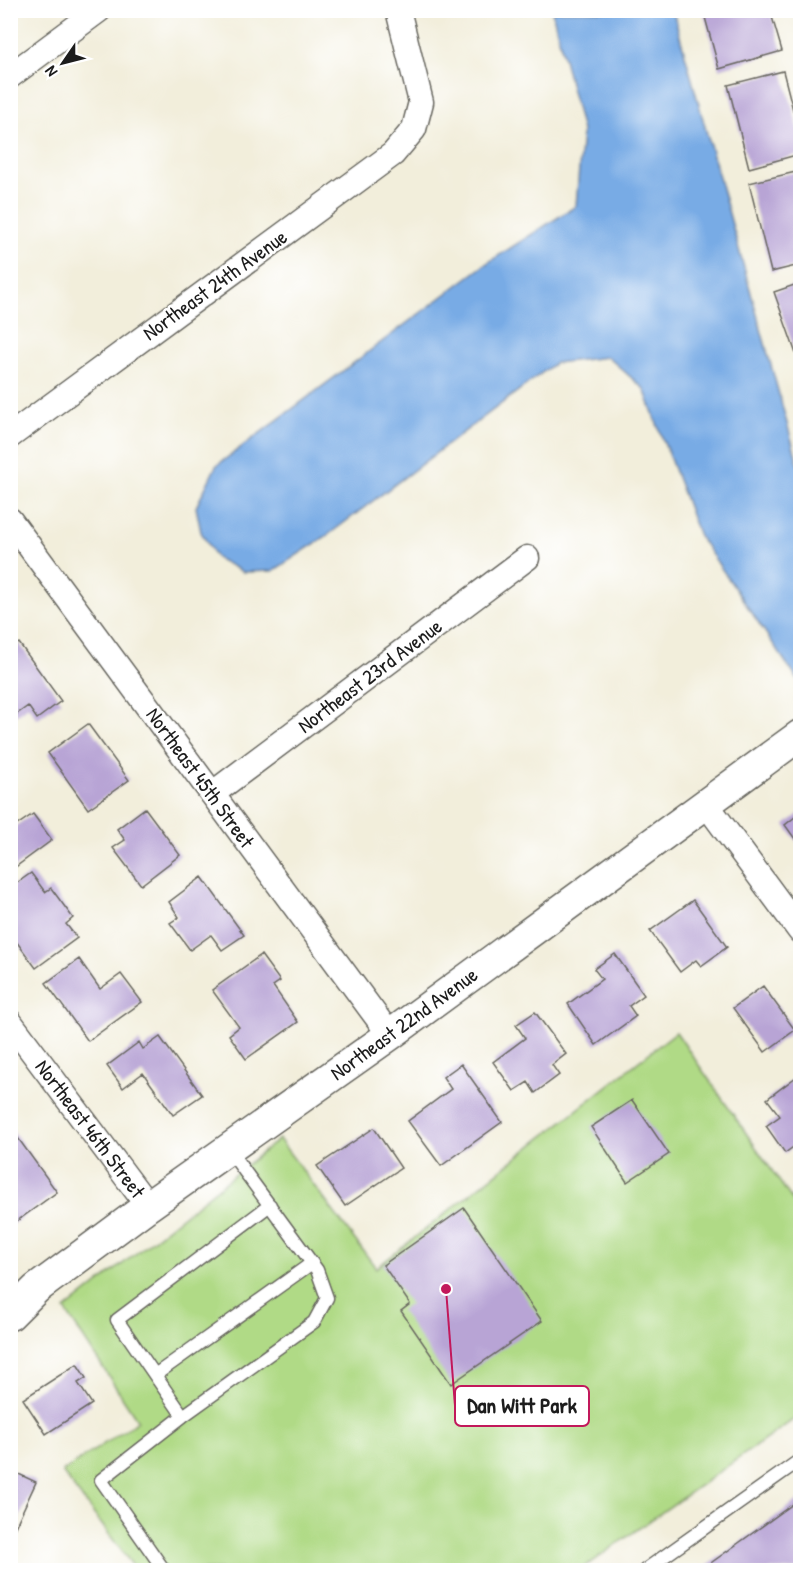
<svg xmlns="http://www.w3.org/2000/svg" width="811" height="1581" font-family="'Patrick Hand',sans-serif">
<rect width="100%" height="100%" fill="#fff"/>
<filter id="ink" filterUnits="userSpaceOnUse"><feTurbulence type="fractalNoise" baseFrequency=".0167" numOctaves="2"/><feDisplacementMap in="SourceGraphic" scale="12" xChannelSelector="R" yChannelSelector="G"/><feConvolveMatrix kernelMatrix="1 2 1 2 8 2 1 2 1" color-interpolation-filters="sRGB"/></filter>
<filter id="wash" filterUnits="userSpaceOnUse"><feTurbulence type="fractalNoise" baseFrequency=".008" numOctaves="4" result="noise"/><feDisplacementMap in="SourceGraphic" scale="24" xChannelSelector="R" yChannelSelector="G"/><feGaussianBlur stdDeviation="1.35" result="paint"/><feColorMatrix in="noise" values="0 0 0 0 0 0 0 0 0 0 0 0 0 0 0 0 0 1.4 0 .05"/><feComposite in="paint" operator="in"/></filter>
<g filter="url(#wash)">
<rect width="100%" height="100%" fill="#f2eedb"/>
<!-- green -->
<path fill="#b0da86" stroke="#667b51" stroke-width="1.5" d="M 676,1032 L 800,1211 L 800,1415 L 580,1570 L 136,1570 L 62,1472 L 138,1421 L 65,1310 L 279,1139 L 376,1268 Z"/>
<!-- water -->
<path fill="#78abe5" stroke="#4a6480" stroke-width="1.5" d="M 552,11 L 673,11 L 800,470 L 800,683 L 699,536 L 644,389 L 608,357 L 555,363 L 328,535 L 273,571 L 243,572 L 216,558 L 201,532 L 196,507 L 216,466 L 487,263 L 576,206 L 582,131 Z"/>
<g id="blocks">
<!-- building -->
<path fill="#b8a4d5" d="M 703,10 L 770,10 L 782,51 L 719,69 Z
M 783,71 L 800,137 L 800,154 L 749,168 L 728,85 Z
M 800,171 L 800,265 L 771,272 L 749,183 Z
M 800,283 L 800,365 L 774,292 Z
M 19,643 L 61,701 L 37,719 L 28,706 L 10,719 L 10,649 Z
M 88,724 L 129,780 L 88,809 L 48,753 Z
M 145,808 L 180,855 L 141,885 L 113,848 L 125,840 L 117,829 Z
M 800,813 L 800,846 L 785,825 Z
M 33,814 L 52,840 L 10,871 L 10,830 Z
M 31,873 L 45,892 L 51,888 L 73,918 L 66,924 L 77,938 L 36,968 L 10,933 L 10,888 Z
M 202,877 L 244,935 L 222,950 L 211,935 L 190,950 L 170,923 L 179,917 L 169,902 Z
M 693,900 L 727,947 L 701,966 L 696,960 L 680,972 L 650,931 Z
M 615,954 L 644,995 L 629,1006 L 636,1016 L 596,1045 L 568,1004 L 602,979 L 594,969 Z
M 261,955 L 280,981 L 273,986 L 298,1022 L 246,1059 L 229,1035 L 239,1027 L 212,990 Z
M 79,959 L 100,989 L 121,974 L 142,1002 L 88,1041 L 46,983 Z
M 763,986 L 795,1030 L 765,1052 L 733,1008 Z
M 535,1012 L 566,1054 L 552,1065 L 559,1075 L 535,1093 L 528,1082 L 514,1091 L 493,1062 L 525,1038 L 516,1025 Z
M 160,1037 L 202,1095 L 173,1115 L 143,1073 L 123,1088 L 107,1066 L 139,1042 L 143,1049 Z
M 461,1064 L 502,1122 L 441,1166 L 408,1121 L 451,1089 L 443,1077 Z
M 800,1074 L 800,1142 L 785,1153 L 766,1126 L 780,1116 L 767,1099 Z
M 632,1100 L 669,1154 L 627,1182 L 591,1127 Z
M 10,1127 L 57,1192 L 10,1226 Z
M 374,1128 L 401,1168 L 345,1206 L 317,1166 Z
M 464,1208 L 542,1321 L 451,1384 L 401,1311 L 410,1304 L 383,1265 Z
M 77,1364 L 86,1378 L 78,1383 L 92,1404 L 46,1434 L 23,1399 Z
M 10,1470 L 36,1482 L 10,1538 Z
M 800,1499 L 800,1567 L 796,1570 L 701,1570 Z"/>
</g>
</g>
<g filter="url(#ink)">
<use href="#blocks" fill-opacity="0" stroke="#67665f" stroke-width="1.5"/>
<g fill="none" stroke-linecap="round" stroke-linejoin="round">
<defs>
<path id="service" d="M 155,1375 L 312,1263
M 183,1416 L 117,1320 L 270,1205
M 164,1570 L 101,1480 L 183,1416 L 314,1322 L 327,1298 L 317,1270 L 229,1150
M 645,1570 L 800,1460"/>
<path id="minor" d="M 10,76 L 99,10
M 10,436 L 393,154 L 414,129 L 421,102 L 398,10
M 10,520 L 390,1035
M 212,794 L 527,558
M 707,805 L 800,931
M 10,1022 L 148,1206"/>
<path id="tertiary" d="M 10,1315 L 36,1289 L 148,1206 L 390,1035 L 800,735"/>
</defs>
<!-- service casing -->
<use href="#service" stroke="#67665f" stroke-width="15"/>
<!-- minor casing -->
<use href="#minor" stroke="#67665f" stroke-width="27"/>
<!-- tertiary casing -->
<use href="#tertiary" stroke="#67665f" stroke-width="33"/>
<!-- service -->
<use href="#service" stroke="#fff" stroke-width="12"/>
<!-- minor -->
<use href="#minor" stroke="#fff" stroke-width="24"/>
<!-- tertiary -->
<use href="#tertiary" stroke="#fff" stroke-width="30"/>
</g>
</g>
<g text-anchor="middle" stroke-width="5" stroke-linejoin="round" paint-order="stroke">
<!-- street labels -->
<g font-size="21" fill="#1c1c1c" stroke="#fff">
<text transform="translate(215 285) rotate(-36)" y="7">Northeast 24th Avenue</text>
<text transform="translate(370 676) rotate(-37)" y="7">Northeast 23rd Avenue</text>
<text transform="translate(200 778) rotate(54)" y="7">Northeast 45th Street</text>
<text transform="translate(404 1024) rotate(-36)" y="7">Northeast 22nd Avenue</text>
<text transform="translate(90 1129) rotate(53)" y="7">Northeast 46th Street</text>
</g>
</g>
<!-- callouts -->
<path fill="none" stroke="#c2185b" stroke-width="2" d="M446 1289L455 1406"/>
<circle fill="#c2185b" stroke="#fff" stroke-width="2" cx="446" cy="1289" r="6"/>
<rect fill="#fff" stroke="#c2185b" stroke-width="2" x="455" y="1386" width="134" height="40" rx="6"/>
<g font-size="22" text-anchor="middle" font-weight="bold" fill="#1c1c1c">
<text x="522" y="1413">Dan Witt Park</text>
</g>
<!-- margin -->
<rect width="811" height="1581" fill="none" stroke="#fff" stroke-width="36"/>
<!-- north arrow -->
<g transform="translate(63 63) rotate(235)" stroke="#ffffff" stroke-width="4.5" paint-order="stroke">
<path d="M0-4.5L10 22L0 15L-10 22Z" fill="#1c1c1c"/>
<text y="-9" font-size="16" font-weight="bold" text-anchor="middle" fill="#1c1c1c">N</text>
</g>
</svg>
